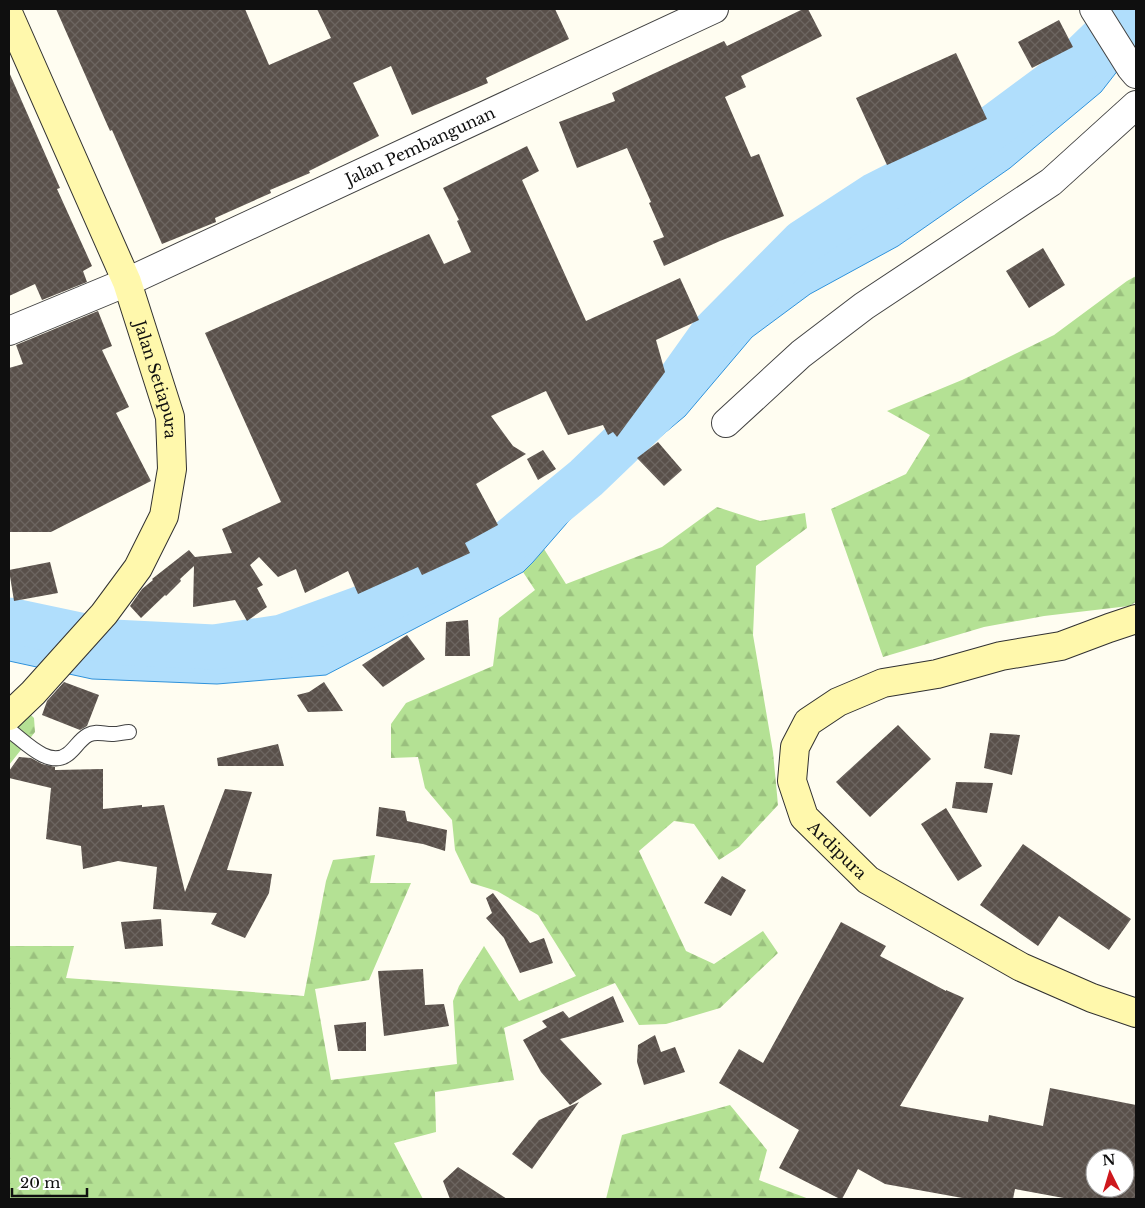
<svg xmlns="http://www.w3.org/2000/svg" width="1145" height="1208" font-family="'Libre Baskerville',serif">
<defs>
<pattern id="forest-firs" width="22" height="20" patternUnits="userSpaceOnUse" patternTransform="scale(1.25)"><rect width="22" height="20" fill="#b4e194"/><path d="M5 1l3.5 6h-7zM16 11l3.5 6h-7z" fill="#9ac07e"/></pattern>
<pattern id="building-cross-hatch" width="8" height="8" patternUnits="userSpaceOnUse" patternTransform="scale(1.25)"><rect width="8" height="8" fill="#59504a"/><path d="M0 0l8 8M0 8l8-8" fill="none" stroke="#6c6560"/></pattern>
</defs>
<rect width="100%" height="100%" fill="#fffdf1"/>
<!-- forest -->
<path fill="url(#forest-firs)" d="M 1136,276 L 1136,602 L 1129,606 L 1044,616 L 984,627 L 883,657 L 831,509 L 906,474 L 930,435 L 887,411 L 962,380 L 1054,335 L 1127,281 Z
M 717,507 L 760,521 L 805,513 L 807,528 L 756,566 L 753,635 L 773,752 L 778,805 L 739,847 L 719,860 L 694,824 L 674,821 L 639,851 L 686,951 L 714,964 L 763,931 L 778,953 L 720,1008 L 666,1024 L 639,1025 L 615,983 L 504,1028 L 514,1080 L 435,1092 L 436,1132 L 394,1143 L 423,1199 L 9,1199 L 9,946 L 74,946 L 66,978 L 304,996 L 326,881 L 333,860 L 375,855 L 370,883 L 411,883 L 369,980 L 315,989 L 331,1080 L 457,1064 L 453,1001 L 459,986 L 484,946 L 519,1001 L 576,976 L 538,915 L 497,891 L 471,883 L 455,850 L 452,820 L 425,788 L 418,757 L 391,758 L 391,724 L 406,703 L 493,666 L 499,618 L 535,590 L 523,572 L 544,549 L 566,584 L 662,547 Z
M 23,707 L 34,718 L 35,732 L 9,765 L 9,720 Z
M 730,1105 L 767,1150 L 759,1180 L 809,1199 L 606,1199 L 622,1135 Z"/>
<!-- water -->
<path fill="#b0defc" stroke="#2f92db" d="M 1133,9 L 1136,9 L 1136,47 L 1101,92 L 1010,168 L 898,246 L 810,294 L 752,337 L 685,416 L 593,493 L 533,562 L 523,572 L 326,675 L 217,684 L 92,679 L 9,661 L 9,631 L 57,642 L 229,652 L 361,630 L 454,587 L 521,541 L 565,504 L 675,399 L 734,323 L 776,279 L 837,238 L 973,154 L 1044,101 L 1095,51 Z"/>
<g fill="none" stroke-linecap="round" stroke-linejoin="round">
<!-- river -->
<path stroke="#b0defc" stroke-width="45" d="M 9,620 L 113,642 L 214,647 L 282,637 L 395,596 L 500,549 L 586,478 L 661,406 L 713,333 L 803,242 L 875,195 L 958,153 L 1066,73 L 1132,9"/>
</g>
<!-- building -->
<path fill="url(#building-cross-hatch)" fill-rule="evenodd" d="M 56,9 L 245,9 L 269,65 L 331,38 L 317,9 L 555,9 L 569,39 L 486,78 L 488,83 L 412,115 L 391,66 L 353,83 L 379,136 L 309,171 L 310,173 L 270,190 L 271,193 L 215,218 L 216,222 L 162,244 L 112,130 L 110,131 Z
M 803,9 L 808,9 L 822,36 L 741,76 L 746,87 L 725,97 L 751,157 L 759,154 L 784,216 L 720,241 L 664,266 L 653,241 L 664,237 L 649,203 L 651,202 L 627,148 L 577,168 L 559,122 L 615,101 L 612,93 L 724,41 L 727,46 Z
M 1059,20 L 1073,47 L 1032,68 L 1018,42 Z
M 956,53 L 987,119 L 887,165 L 856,98 Z
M 9,72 L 60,188 L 57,189 L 92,266 L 83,271 L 87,282 L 42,300 L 35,284 L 9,296 Z
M 527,146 L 539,171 L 522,180 L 586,321 L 680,278 L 699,320 L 656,340 L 665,372 L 617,437 L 613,432 L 608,435 L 603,425 L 568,435 L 546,391 L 491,416 L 513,446 L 526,454 L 476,484 L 498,525 L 465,543 L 470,553 L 422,575 L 418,567 L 358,594 L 348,571 L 305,593 L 296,569 L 278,577 L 259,557 L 250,565 L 263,585 L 257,588 L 267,607 L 247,621 L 235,600 L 193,607 L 194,566 L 180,579 L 181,581 L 166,596 L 165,595 L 141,618 L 130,606 L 142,589 L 153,580 L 152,579 L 189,550 L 195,557 L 232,553 L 222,529 L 281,502 L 205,333 L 429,234 L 444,264 L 471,252 L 457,221 L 459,220 L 443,188 Z
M 1043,248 L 1065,285 L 1029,308 L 1006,271 Z
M 98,311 L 112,346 L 102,350 L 129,407 L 116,413 L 151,481 L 51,532 L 9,532 L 9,368 L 23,364 L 16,345 Z
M 658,442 L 682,470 L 664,486 L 637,458 Z
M 543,450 L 556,469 L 538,480 L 527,459 Z
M 50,562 L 58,593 L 14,601 L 9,570 Z
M 468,620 L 470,656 L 445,656 L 446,622 Z
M 407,635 L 425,659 L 383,687 L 362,665 Z
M 64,682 L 99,695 L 87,726 L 80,730 L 42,715 L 47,701 Z
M 324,682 L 334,697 L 343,711 L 308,712 L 297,695 L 309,692 Z
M 898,725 L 931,759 L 870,817 L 836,782 Z
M 990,733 L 1020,735 L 1012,775 L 984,768 Z
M 278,744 L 284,766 L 218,766 L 217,758 Z
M 19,757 L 31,758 L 42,764 L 55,767 L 55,770 L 103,769 L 103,809 L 142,805 L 142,807 L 164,805 L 185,892 L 225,789 L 252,792 L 227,870 L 272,874 L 269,893 L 245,938 L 211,924 L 217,913 L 153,909 L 157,867 L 118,861 L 83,869 L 81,846 L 46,839 L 51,788 L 9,778 L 9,771 Z
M 956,782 L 993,783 L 987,813 L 952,808 Z
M 379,807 L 405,811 L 407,821 L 447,830 L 445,851 L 423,844 L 376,836 Z
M 946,808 L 982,866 L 958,881 L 921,824 Z
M 1023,844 L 1131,919 L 1109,950 L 1059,916 L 1038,946 L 980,905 Z
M 722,876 L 746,890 L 731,916 L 704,903 Z
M 493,893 L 530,943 L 544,938 L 553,963 L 520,973 L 504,938 L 486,918 L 492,913 L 486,898 Z
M 161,919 L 163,946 L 125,949 L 121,922 Z
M 841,922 L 886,946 L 880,956 L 946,991 L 946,990 L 964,998 L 900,1106 L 988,1122 L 989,1115 L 1043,1126 L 1050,1088 L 1136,1105 L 1136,1199 L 1069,1199 L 1015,1189 L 1013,1199 L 968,1199 L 885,1184 L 858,1169 L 842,1199 L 840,1199 L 779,1168 L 799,1130 L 719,1083 L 739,1049 L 763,1063 ZM 1095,1158 L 1125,1158 L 1125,1188 L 1095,1188 Z
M 423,969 L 425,1005 L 444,1004 L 449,1026 L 384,1036 L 378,971 Z
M 613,996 L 624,1022 L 560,1039 L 602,1084 L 570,1105 L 541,1072 L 523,1040 L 547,1027 L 542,1021 L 563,1011 L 569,1018 Z
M 366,1022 L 366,1051 L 338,1051 L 334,1025 Z
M 655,1035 L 661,1052 L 675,1047 L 685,1072 L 644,1085 L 637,1062 L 638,1045 Z
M 579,1102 L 532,1169 L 512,1154 L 539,1120 Z
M 458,1167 L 507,1199 L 450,1199 L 443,1181 Z"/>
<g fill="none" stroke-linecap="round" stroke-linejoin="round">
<defs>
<path id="lane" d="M 9,730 C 24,741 49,769 68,754 C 76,748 79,740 88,735 C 97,730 105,735 114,734 C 119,734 124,732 129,732"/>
<g id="street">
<path d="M 1094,9 L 1131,68 L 1136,74"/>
<path id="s1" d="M 9,331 L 127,282 L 714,9"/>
<path d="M 726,423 L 801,354 L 864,306 L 1051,182 L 1136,105"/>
</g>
<g id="secondary">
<path id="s2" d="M 9,15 L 127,282 L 170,417 L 172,469 L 164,516 L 138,568 L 104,614 L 33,693 L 9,716"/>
<path id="s3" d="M 1136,619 L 1109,628 L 1061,646 L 1001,656 L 937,674 L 883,683 L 838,702 L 808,722 L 795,747 L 792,781 L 804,817 L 868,880 L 1021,967 L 1092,998 L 1136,1013"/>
</g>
</defs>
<!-- lane casing -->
<use href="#lane" stroke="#424242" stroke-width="16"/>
<!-- street casing -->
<use href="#street" stroke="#424242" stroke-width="30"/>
<!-- secondary casing -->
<use href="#secondary" stroke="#313131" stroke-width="30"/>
<!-- lane -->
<use href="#lane" stroke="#fff" stroke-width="14"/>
<!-- street -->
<use href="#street" stroke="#fff" stroke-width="28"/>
<!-- secondary -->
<use href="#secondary" stroke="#fff8ac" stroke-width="28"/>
</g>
<g text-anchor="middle" stroke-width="5" stroke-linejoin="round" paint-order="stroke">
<!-- street labels -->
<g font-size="16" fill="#0f0f0f" stroke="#fff">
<text dy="6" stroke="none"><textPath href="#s1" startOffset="451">Jalan Pembangunan</textPath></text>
<text dy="6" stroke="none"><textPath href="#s2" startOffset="394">Jalan Setiapura</textPath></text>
<text dy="6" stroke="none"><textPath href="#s3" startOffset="494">Ardipura</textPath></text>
</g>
</g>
<!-- border -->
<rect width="1145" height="1208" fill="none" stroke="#0f0f0f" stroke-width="20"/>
<!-- north arrow -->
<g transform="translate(1110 1173) rotate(355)"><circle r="24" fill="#ffffff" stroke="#9f9f9f"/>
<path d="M0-4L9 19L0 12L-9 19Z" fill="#ce181d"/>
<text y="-8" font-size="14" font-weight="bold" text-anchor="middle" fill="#0f0f0f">N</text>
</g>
<!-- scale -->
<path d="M12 1188v8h75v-8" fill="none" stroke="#0f0f0f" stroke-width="2.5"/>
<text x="20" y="1188" font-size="15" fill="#0f0f0f" stroke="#ffffff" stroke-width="4" paint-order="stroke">20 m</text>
</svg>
